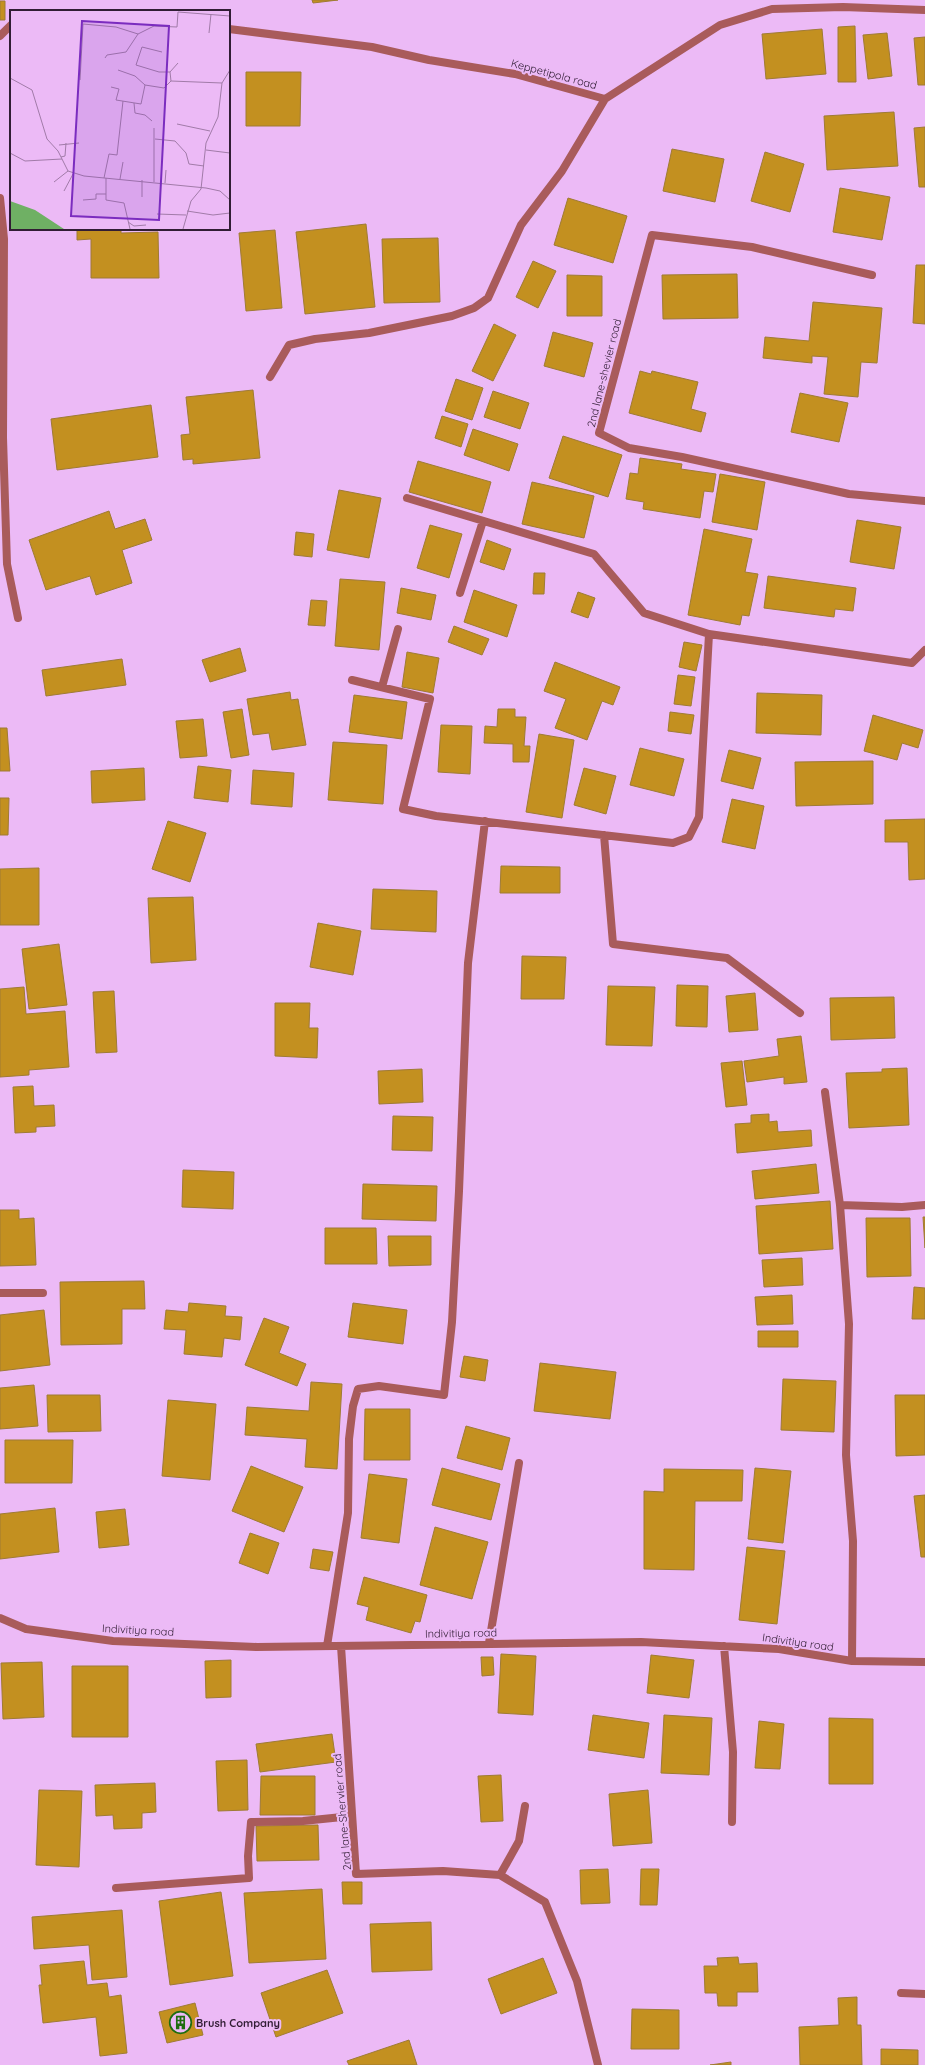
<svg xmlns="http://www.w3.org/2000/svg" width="925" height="2065" font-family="Quicksand,sans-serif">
<rect width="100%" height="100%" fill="#ecbaf6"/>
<!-- building -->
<path fill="#c39020" stroke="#9f7b35" d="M 312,0 L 338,0 L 313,3 Z
M 0,1 L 5,1 L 5,20 L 0,20 Z
M 855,26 L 856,82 L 838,82 L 838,27 Z
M 822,29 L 826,74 L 766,79 L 762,34 Z
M 887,33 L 892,76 L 868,79 L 863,35 Z
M 925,37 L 925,85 L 918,85 L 914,38 Z
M 246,72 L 301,72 L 300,126 L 246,126 Z
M 894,112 L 898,166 L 827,170 L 824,116 Z
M 925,127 L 925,187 L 919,187 L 914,128 Z
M 672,149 L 724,159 L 715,202 L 663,191 Z
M 765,152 L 804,164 L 790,212 L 751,201 Z
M 840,188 L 890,197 L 882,240 L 833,232 Z
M 568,198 L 627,216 L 613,263 L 554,245 Z
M 366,224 L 375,307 L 305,314 L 296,232 Z
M 77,229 L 121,229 L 121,233 L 158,232 L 159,278 L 91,278 L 91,239 L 77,240 Z
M 275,230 L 282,308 L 246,311 L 239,233 Z
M 438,238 L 440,302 L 384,303 L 382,239 Z
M 533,261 L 556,271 L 538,308 L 516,297 Z
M 916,265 L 925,265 L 925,324 L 913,323 Z
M 737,274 L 738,318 L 663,319 L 662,275 Z
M 567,275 L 602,276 L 602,316 L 567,316 Z
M 813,302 L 882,308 L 877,363 L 861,362 L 858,397 L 824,394 L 828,357 L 812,356 L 812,363 L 763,358 L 765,337 L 809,341 Z
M 494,324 L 516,335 L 493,381 L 472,371 Z
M 553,332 L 593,343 L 584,377 L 544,366 Z
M 640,371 L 651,374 L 652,371 L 698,382 L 691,409 L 706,413 L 701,432 L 629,413 Z
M 456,379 L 483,388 L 472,420 L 445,411 Z
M 253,390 L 260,458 L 193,464 L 193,459 L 183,460 L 181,435 L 190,434 L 186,397 Z
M 493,391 L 529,403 L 520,429 L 484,417 Z
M 800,393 L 848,403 L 839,442 L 791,432 Z
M 151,405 L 158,457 L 57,470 L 51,419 Z
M 442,416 L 468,424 L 461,447 L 435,438 Z
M 473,429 L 518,444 L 509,471 L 464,455 Z
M 563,436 L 622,455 L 608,497 L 549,478 Z
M 640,458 L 682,464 L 681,469 L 716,474 L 713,492 L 704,491 L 700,518 L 643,509 L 644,502 L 626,499 L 630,473 L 638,474 Z
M 418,461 L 491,482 L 482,513 L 409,492 Z
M 720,474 L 765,482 L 757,530 L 712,522 Z
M 532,482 L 594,496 L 584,538 L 522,524 Z
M 339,490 L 381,498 L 369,558 L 327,550 Z
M 109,511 L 115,529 L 145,519 L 152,540 L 122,550 L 132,583 L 96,595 L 90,576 L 46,590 L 29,540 Z
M 857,520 L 901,527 L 894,569 L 850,562 Z
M 430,525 L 462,534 L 449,578 L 417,568 Z
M 704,529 L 752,539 L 745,572 L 758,574 L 749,616 L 742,615 L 740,625 L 688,615 Z
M 296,532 L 314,534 L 312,557 L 294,555 Z
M 487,540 L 511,549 L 504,570 L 480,562 Z
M 534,573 L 545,573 L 544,594 L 533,594 Z
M 768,576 L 856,588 L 853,611 L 835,609 L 834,617 L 764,608 Z
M 340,579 L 385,582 L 379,650 L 335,646 Z
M 401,588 L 436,595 L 431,620 L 397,613 Z
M 474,590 L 517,605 L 507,637 L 464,622 Z
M 578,592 L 595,598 L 588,618 L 571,612 Z
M 311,600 L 327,601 L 325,626 L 308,625 Z
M 454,626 L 489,639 L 482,655 L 448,642 Z
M 684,642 L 702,645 L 696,671 L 679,667 Z
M 240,648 L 246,671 L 210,682 L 202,660 Z
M 407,652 L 439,658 L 433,693 L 402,687 Z
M 122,659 L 126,685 L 46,696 L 42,670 Z
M 555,662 L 620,687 L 613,705 L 602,701 L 587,740 L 555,728 L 566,699 L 544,691 Z
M 678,675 L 695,677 L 691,706 L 674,704 Z
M 290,692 L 291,700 L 298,699 L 306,745 L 272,750 L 269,733 L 253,735 L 247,699 Z
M 757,693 L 822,695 L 821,735 L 756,733 Z
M 354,695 L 407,702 L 402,739 L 349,732 Z
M 242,709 L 249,755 L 231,758 L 223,712 Z
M 498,709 L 515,709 L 515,717 L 526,717 L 524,746 L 530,746 L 529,762 L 513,762 L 513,744 L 484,743 L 485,726 L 497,727 Z
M 670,712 L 694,715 L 691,734 L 668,731 Z
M 873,715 L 923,730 L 918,748 L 902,743 L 897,760 L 864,751 Z
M 203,719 L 207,756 L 180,758 L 176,721 Z
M 441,725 L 472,726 L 470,774 L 438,772 Z
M 0,728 L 7,728 L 10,771 L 0,771 Z
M 539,734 L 574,740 L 562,818 L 526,812 Z
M 333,742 L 387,745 L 383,804 L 328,800 Z
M 640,748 L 684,759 L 674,796 L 630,785 Z
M 729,750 L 761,758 L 753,789 L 721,781 Z
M 873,761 L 873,804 L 796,806 L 795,762 Z
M 198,766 L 231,770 L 228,802 L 194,798 Z
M 144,768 L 145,800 L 92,803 L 91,771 Z
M 584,768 L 616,776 L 606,814 L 574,805 Z
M 253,770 L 294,773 L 292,807 L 251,804 Z
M 0,798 L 9,798 L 8,835 L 0,835 Z
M 732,799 L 764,806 L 755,849 L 722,842 Z
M 925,819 L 925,879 L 909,880 L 908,842 L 885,842 L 885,820 Z
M 168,821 L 206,833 L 190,882 L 152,869 Z
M 501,866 L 560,867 L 560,893 L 500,893 Z
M 39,868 L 39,925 L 0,925 L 0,869 Z
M 373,889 L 437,891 L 436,932 L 371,929 Z
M 193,897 L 196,960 L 151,963 L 148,898 Z
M 318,923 L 361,931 L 353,975 L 310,967 Z
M 59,944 L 67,1005 L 29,1009 L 22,949 Z
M 522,956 L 566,957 L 564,999 L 521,999 Z
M 677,985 L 708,986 L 707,1027 L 676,1026 Z
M 608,986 L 655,987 L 652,1046 L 606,1045 Z
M 24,987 L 26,1014 L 65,1011 L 69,1067 L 29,1070 L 29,1075 L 0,1077 L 0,989 Z
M 114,991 L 117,1052 L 96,1053 L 93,992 Z
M 755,993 L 758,1030 L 729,1032 L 726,996 Z
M 894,997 L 895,1038 L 831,1040 L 830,998 Z
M 275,1003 L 310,1003 L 309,1028 L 318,1028 L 317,1058 L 275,1056 Z
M 801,1036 L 807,1082 L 784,1084 L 784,1077 L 747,1082 L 744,1061 L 779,1056 L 777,1039 Z
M 742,1061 L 747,1105 L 726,1107 L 721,1063 Z
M 907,1068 L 909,1125 L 849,1128 L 846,1073 L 882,1072 L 882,1069 Z
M 422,1069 L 423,1102 L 379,1104 L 378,1071 Z
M 33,1086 L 34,1106 L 54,1105 L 55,1126 L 36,1127 L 36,1132 L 15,1133 L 13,1087 Z
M 769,1114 L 769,1122 L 777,1121 L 778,1132 L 811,1130 L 812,1146 L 737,1153 L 735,1124 L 751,1123 L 751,1115 Z
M 393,1116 L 433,1117 L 432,1151 L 392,1150 Z
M 816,1164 L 819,1193 L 755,1199 L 752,1171 Z
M 183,1170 L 234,1172 L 233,1209 L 182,1207 Z
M 363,1184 L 437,1186 L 436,1221 L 362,1219 Z
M 830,1201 L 833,1249 L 759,1254 L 756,1206 Z
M 0,1210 L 19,1210 L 19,1219 L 34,1218 L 36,1265 L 0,1266 Z
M 923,1217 L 925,1217 L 925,1248 Z
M 866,1218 L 910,1218 L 911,1276 L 867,1277 Z
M 325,1228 L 376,1228 L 377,1264 L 325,1264 Z
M 388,1236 L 431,1236 L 431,1265 L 389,1266 Z
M 802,1258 L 803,1285 L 764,1287 L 762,1260 Z
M 144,1281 L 145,1309 L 122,1309 L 122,1344 L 61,1345 L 60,1282 Z
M 914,1287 L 925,1288 L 925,1319 L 912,1319 Z
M 792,1295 L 793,1324 L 757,1325 L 755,1297 Z
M 189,1303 L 226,1306 L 225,1316 L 242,1317 L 240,1340 L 224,1338 L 222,1357 L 184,1354 L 186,1330 L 164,1329 L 166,1310 L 188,1312 Z
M 353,1303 L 407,1310 L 403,1344 L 348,1337 Z
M 44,1310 L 50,1365 L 0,1371 L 0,1315 Z
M 264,1318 L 289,1327 L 279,1353 L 306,1364 L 297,1386 L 245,1365 Z
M 758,1331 L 798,1331 L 798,1347 L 758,1347 Z
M 464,1356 L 488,1360 L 485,1381 L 460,1377 Z
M 540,1363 L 616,1372 L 610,1419 L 534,1411 Z
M 783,1379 L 836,1381 L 834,1432 L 781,1430 Z
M 311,1382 L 342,1384 L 337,1469 L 305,1467 L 307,1439 L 245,1435 L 247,1407 L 309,1411 Z
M 34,1385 L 38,1426 L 0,1429 L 0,1388 Z
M 47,1395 L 100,1395 L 101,1431 L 48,1432 Z
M 895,1395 L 925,1395 L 925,1455 L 896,1456 Z
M 168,1400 L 216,1404 L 210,1480 L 162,1476 Z
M 365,1409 L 410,1409 L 410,1460 L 364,1460 Z
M 466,1426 L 510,1438 L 502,1470 L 457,1458 Z
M 5,1440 L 73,1440 L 72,1483 L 5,1483 Z
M 251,1466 L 303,1487 L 284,1532 L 232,1511 Z
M 442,1468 L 500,1484 L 491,1520 L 432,1505 Z
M 755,1468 L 791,1471 L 783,1543 L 748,1539 Z
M 664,1469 L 743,1470 L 742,1501 L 695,1501 L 694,1570 L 644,1569 L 644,1491 L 664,1492 Z
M 369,1474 L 407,1479 L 399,1543 L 361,1538 Z
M 925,1495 L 925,1557 L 921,1557 L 914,1496 Z
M 55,1508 L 59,1552 L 0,1559 L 0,1514 Z
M 125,1509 L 129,1545 L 99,1548 L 96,1512 Z
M 435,1527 L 488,1542 L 472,1599 L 420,1585 Z
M 250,1533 L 279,1543 L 268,1574 L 239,1563 Z
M 747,1547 L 785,1551 L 777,1624 L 739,1620 Z
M 313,1549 L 333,1552 L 329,1571 L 310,1568 Z
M 364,1577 L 427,1595 L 420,1622 L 415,1621 L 411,1633 L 366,1620 L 369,1607 L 357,1604 Z
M 501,1654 L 536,1656 L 533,1715 L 498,1713 Z
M 651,1655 L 694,1660 L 689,1698 L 647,1693 Z
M 481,1657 L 493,1657 L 494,1675 L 482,1676 Z
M 231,1660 L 231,1697 L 206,1698 L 205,1661 Z
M 42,1662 L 44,1717 L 3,1719 L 1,1663 Z
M 72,1666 L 128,1666 L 128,1737 L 72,1737 Z
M 593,1715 L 649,1723 L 644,1758 L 588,1750 Z
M 664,1715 L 712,1718 L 709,1775 L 661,1773 Z
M 829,1718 L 873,1719 L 873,1784 L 829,1784 Z
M 759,1721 L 784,1724 L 780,1769 L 755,1768 Z
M 332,1734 L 336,1762 L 260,1772 L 256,1744 Z
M 247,1760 L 248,1810 L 218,1811 L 216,1761 Z
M 501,1775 L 503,1821 L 481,1822 L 478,1776 Z
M 261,1776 L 315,1776 L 315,1815 L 260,1815 Z
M 155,1783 L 156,1812 L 142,1813 L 142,1828 L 114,1829 L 113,1815 L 96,1816 L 95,1785 Z
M 39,1790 L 82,1791 L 79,1867 L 36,1865 Z
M 648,1790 L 652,1843 L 613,1846 L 609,1794 Z
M 318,1825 L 319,1860 L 257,1861 L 256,1826 Z
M 608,1869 L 610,1903 L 581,1904 L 580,1870 Z
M 641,1869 L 659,1869 L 657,1905 L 640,1905 Z
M 342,1882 L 362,1882 L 362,1904 L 343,1904 Z
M 322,1889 L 326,1959 L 249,1963 L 244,1893 Z
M 221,1892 L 233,1976 L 170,1985 L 159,1901 Z
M 122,1910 L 127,1977 L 92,1980 L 89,1945 L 34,1949 L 32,1917 Z
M 431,1922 L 432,1970 L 372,1972 L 370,1924 Z
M 738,1957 L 739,1964 L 757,1963 L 758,1992 L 737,1992 L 737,2006 L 718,2006 L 717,1993 L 705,1993 L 704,1966 L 718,1966 L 717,1958 Z
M 543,1958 L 557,1993 L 501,2014 L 488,1979 Z
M 84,1961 L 87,1985 L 107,1983 L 109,1997 L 121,1995 L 127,2053 L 100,2056 L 96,2017 L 43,2023 L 39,1985 L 42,1985 L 40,1965 Z
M 327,1970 L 343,2013 L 276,2037 L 261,1993 Z
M 857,1997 L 857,2025 L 861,2025 L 862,2065 L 800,2065 L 799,2027 L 839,2025 L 838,1998 Z
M 195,2003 L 203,2035 L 167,2043 L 159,2012 Z
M 632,2009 L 679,2010 L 679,2049 L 631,2049 Z
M 409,2040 L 417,2065 L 349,2065 L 347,2061 Z
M 881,2049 L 918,2050 L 918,2065 L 881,2065 Z
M 731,2062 L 731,2065 L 710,2065 Z"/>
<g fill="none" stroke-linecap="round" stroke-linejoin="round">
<!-- street -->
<path stroke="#a95b5b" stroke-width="8" d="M 229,29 L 372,47 L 429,60 L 515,74 L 605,99 L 720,25 L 772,9 L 843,7 L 925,10
M 0,36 L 11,25
M 0,198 L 4,239 L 3,438 L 7,564 L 18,618
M 872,275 L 752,247 L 652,235 L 599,433 L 629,448 L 682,457 L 849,494 L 925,501
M 270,377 L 289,345 L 315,339 L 369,333 L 452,316 L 474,308 L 488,298 L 521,225 L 562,171 L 605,99
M 407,498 L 594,554 L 644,613 L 709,634 L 912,663 L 925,650
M 460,593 L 483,521
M 352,680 L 430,699 L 403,809 L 436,816 L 673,843 L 689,837 L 699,817 L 709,634
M 382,687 L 398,629
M 604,835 L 613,944 L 727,958 L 800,1013
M 825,1092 L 840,1205 L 849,1324 L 846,1455 L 853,1541 L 852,1661
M 840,1205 L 902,1207 L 925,1205
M 0,1293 L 43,1293
M 0,1618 L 26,1629 L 113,1641 L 257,1647 L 641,1642 L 779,1649 L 852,1661 L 925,1662
M 489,1643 L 519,1463
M 327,1646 L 348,1513 L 349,1439 L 353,1406 L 358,1389 L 379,1386 L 444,1395 L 452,1322 L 459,1191 L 468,963 L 485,821
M 341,1646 L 356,1874 L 443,1871 L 500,1875 L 545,1902 L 577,1981 L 598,2065
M 724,1646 L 733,1752 L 732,1822
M 500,1875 L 519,1841 L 525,1806
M 116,1888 L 249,1878 L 248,1856 L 251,1822 L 303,1821 L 352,1816
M 901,1993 L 925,1994"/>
</g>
<!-- icons -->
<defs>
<symbol id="building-ring" viewBox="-11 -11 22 22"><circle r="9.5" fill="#ecbaf6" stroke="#1f6d0f" stroke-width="1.5"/><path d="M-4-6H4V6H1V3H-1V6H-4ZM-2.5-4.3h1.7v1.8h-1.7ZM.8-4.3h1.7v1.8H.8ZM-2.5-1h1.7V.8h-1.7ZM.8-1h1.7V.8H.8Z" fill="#1f6d0f"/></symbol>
</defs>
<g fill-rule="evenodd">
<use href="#building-ring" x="168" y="2010" width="25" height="25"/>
</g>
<g text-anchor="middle" stroke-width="4" stroke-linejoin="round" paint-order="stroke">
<!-- street labels -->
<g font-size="11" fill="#311d34" stroke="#ecbaf6">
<text transform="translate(554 74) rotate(15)" y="4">Keppetipola road</text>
<text transform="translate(604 373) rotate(-76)" y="4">2nd lane-shevier road</text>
<text transform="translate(138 1630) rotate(3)" y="4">Indivitiya road</text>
<text transform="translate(461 1633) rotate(-1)" y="4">Indivitiya road</text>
<text transform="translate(798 1642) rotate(8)" y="4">Indivitiya road</text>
<text transform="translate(342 1812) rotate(-95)" y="4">2nd lane-Shervier road</text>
</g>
<!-- poi labels -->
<g font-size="11" font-weight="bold" fill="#311d34" stroke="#ecbaf6" text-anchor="start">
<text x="196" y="2027">Brush Company</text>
</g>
</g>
<!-- overview -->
<g transform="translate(10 10)">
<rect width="220" height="220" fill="#ecbaf6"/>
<path d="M 0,191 L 25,200 L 54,219 L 0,219 Z" fill="#6fb064"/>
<path fill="none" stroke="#a17ba8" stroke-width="1" d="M 199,23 L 201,4M 152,42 L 132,37 L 126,55 L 149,62 L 160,62 L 161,71 L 212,73M 95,48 L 97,45 L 116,42 L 128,24M 108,60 L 125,66 L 135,75 L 154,78 L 161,71M 160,62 L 168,53M 0,68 L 22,80 L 37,129 L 48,141 L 58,161 L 74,166 L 196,178 L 210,181 L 220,190M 70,70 L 73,14 L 106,17 L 128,24 L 144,16 L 167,17 L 168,2 L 220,6M 101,77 L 109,79 L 106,90 L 131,94 L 135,75M 124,93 L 125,103 L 135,105 L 142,111M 167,114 L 200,121M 145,129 L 165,131 L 176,143 L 179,154 L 194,156M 49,135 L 69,133M 196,140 L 220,143M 0,143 L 15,151 L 52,149M 51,147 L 55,146 L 56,133M 94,168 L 99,144 L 107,145 L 113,91M 96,168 L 96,190 L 114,193 L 120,219M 110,169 L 113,152M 44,172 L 58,161M 144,172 L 144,118M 155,173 L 156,160M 54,181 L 63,164M 132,187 L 132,170M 73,190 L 86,189 L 86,184 L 96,184M 177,201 L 203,205 L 220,203M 147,204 L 176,205M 118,212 L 124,216 L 136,215M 173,219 L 181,191 L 191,179 L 196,133 L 208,107 L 212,73 L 220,60"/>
<path fill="#7b2cbf" fill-opacity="0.15" stroke="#7b2cbf" stroke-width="2" d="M 72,11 L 159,16 L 149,210 L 61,206 Z"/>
<rect width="220" height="220" fill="none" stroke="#311d34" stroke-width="2"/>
</g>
</svg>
